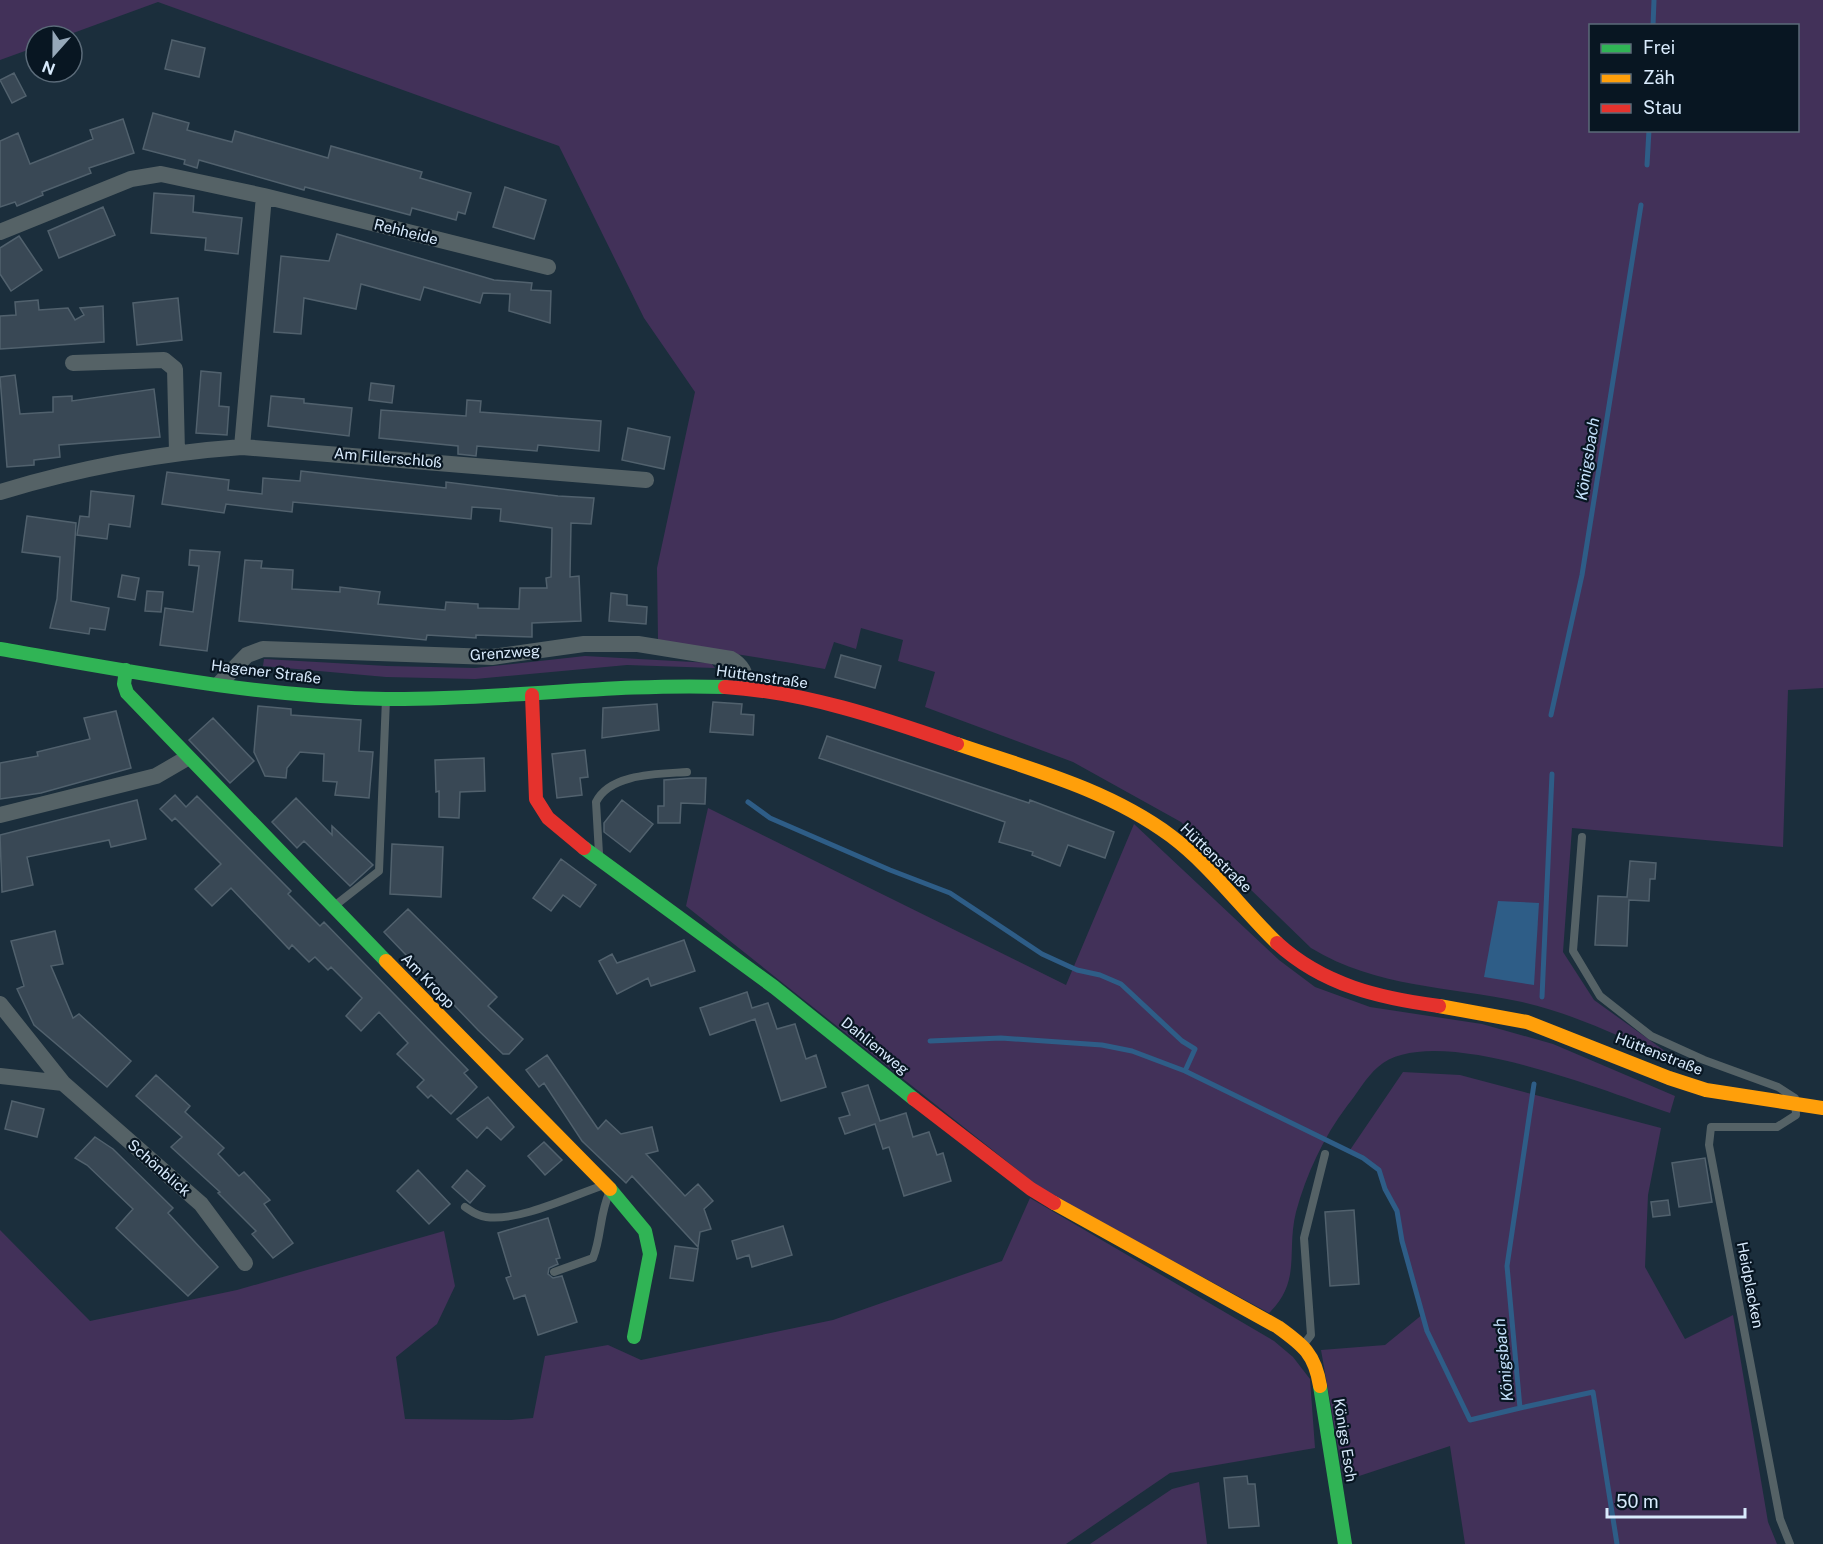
<svg xmlns="http://www.w3.org/2000/svg" width="1823" height="1544" font-family="'Public Sans',sans-serif">
<rect width="100%" height="100%" fill="#1b2e3c"/>
<!-- green -->
<path fill="#423159" fill-rule="evenodd" d="M 0,0 L 1823,0 L 1823,688 L 1788,690 L 1783,847 L 1572,828 L 1563,952 L 1594,1000 L 1669,1054 L 1668,1057 C 1620,1037 1572,1013 1522,1002 C 1448,986 1377,988 1311,948 L 1181,822 L 1073,762 L 925,707 L 935,672 L 898,661 L 903,640 L 861,628 L 856,649 L 834,642 L 825,669 C 769,658 713,652 658,640 L 657,568 L 695,392 L 644,318 L 559,146 L 158,2 L 65,36 L 36,36 L 36,47 L 0,60 ZM 1590,26 L 1798,26 L 1798,130 L 1590,130 Z
M 585,656 L 711,663 L 715,668 L 627,665 L 475,679 L 386,677 L 263,666 L 264,659 L 387,666 L 475,668 Z
M 708,808 L 1066,985 L 1134,824 L 1279,960 L 1315,987 L 1370,1007 L 1482,1024 L 1553,1044 L 1675,1096 L 1670,1113 C 1609,1093 1432,1019 1378,1067 C 1366,1077 1357,1094 1347,1106 C 1324,1136 1306,1175 1296,1212 C 1286,1252 1302,1281 1269,1313 L 1044,1191 L 686,906 Z
M 1403,1072 L 1460,1075 L 1661,1128 L 1648,1195 L 1645,1267 L 1685,1339 L 1733,1315 L 1768,1522 L 1777,1544 L 1465,1544 L 1450,1446 L 1344,1481 L 1321,1350 L 1385,1345 L 1423,1314 L 1402,1241 L 1397,1211 L 1385,1189 L 1379,1170 L 1350,1150 Z
M 1030,1198 L 1274,1341 L 1293,1357 L 1310,1379 L 1315,1448 L 1170,1473 L 1066,1544 L 0,1544 L 0,1230 L 90,1321 L 237,1290 L 444,1231 L 455,1286 L 437,1324 L 396,1357 L 405,1419 L 511,1420 L 533,1418 L 545,1356 L 608,1345 L 641,1360 L 833,1320 L 1002,1261 Z
M 1199,1482 L 1207,1544 L 1090,1544 L 1172,1489 Z"/>
<!-- water -->
<path fill="#2e5d87" d="M 1498,901 L 1539,903 L 1534,985 L 1484,977 Z"/>
<g fill="none" stroke-linecap="round" stroke-linejoin="round">
<!-- stream -->
<path stroke="#2e5d87" stroke-width="5" d="M 1653,26 L 1654,0
M 1647,165 L 1649,130
M 1551,715 L 1582,575 L 1641,205
M 748,802 L 770,818 L 890,870 L 950,893 L 1042,954 L 1077,970 L 1100,975 L 1121,984 L 1182,1041 L 1195,1049 L 1185,1071
M 1542,997 L 1552,774
M 930,1041 L 1001,1038 L 1102,1045 L 1132,1051 L 1185,1071 L 1363,1158 L 1379,1170 L 1385,1189 L 1397,1211 L 1402,1241 L 1427,1331 L 1470,1420 L 1520,1408
M 1534,1084 L 1507,1266 L 1520,1408 L 1593,1392 L 1617,1544"/>
</g>
<!-- building -->
<path fill="#394855" stroke="#51616d" stroke-width="1.5" d="M 172,40 L 205,48 L 199,77 L 165,69 Z
M 14,73 L 26,96 L 12,103 L 0,80 Z
M 153,113 L 189,123 L 187,130 L 232,142 L 235,131 L 328,158 L 331,146 L 422,172 L 420,178 L 471,193 L 465,214 L 458,212 L 456,220 L 412,208 L 410,215 L 305,187 L 304,190 L 199,160 L 197,168 L 184,164 L 185,160 L 143,149 Z
M 123,119 L 134,153 L 89,168 L 91,173 L 42,192 L 43,195 L 17,206 L 15,202 L 0,207 L 0,141 L 18,133 L 30,164 L 93,139 L 90,130 Z
M 505,187 L 546,200 L 534,239 L 493,227 Z
M 154,193 L 194,196 L 193,212 L 242,218 L 238,254 L 205,250 L 206,238 L 151,233 Z
M 103,207 L 115,235 L 59,258 L 48,231 Z
M 337,234 L 494,280 L 532,283 L 531,290 L 551,291 L 550,323 L 509,311 L 510,294 L 483,293 L 480,303 L 424,287 L 420,300 L 361,284 L 356,309 L 304,298 L 301,334 L 274,332 L 281,256 L 329,261 Z
M 19,236 L 42,270 L 11,291 L 0,274 L 0,248 Z
M 178,298 L 182,340 L 137,345 L 133,303 Z
M 38,300 L 39,310 L 68,308 L 75,320 L 84,315 L 80,308 L 103,306 L 104,342 L 0,349 L 0,316 L 16,315 L 15,302 Z
M 201,371 L 221,373 L 219,406 L 229,407 L 227,435 L 196,433 Z
M 15,375 L 20,414 L 53,412 L 53,397 L 72,396 L 72,401 L 154,389 L 160,437 L 59,445 L 60,457 L 34,460 L 34,465 L 7,467 L 0,377 Z
M 371,383 L 394,386 L 392,403 L 369,400 Z
M 271,396 L 304,399 L 304,403 L 352,408 L 349,436 L 268,426 Z
M 467,400 L 481,401 L 480,412 L 601,421 L 599,451 L 538,445 L 537,451 L 477,446 L 476,456 L 458,454 L 458,446 L 379,438 L 381,410 L 466,416 Z
M 628,428 L 670,437 L 664,469 L 622,460 Z
M 301,471 L 446,488 L 446,482 L 558,496 L 594,498 L 591,524 L 571,523 L 570,577 L 579,576 L 581,621 L 532,623 L 532,637 L 476,635 L 476,638 L 427,635 L 426,640 L 239,621 L 245,560 L 262,561 L 261,568 L 293,570 L 292,589 L 340,592 L 340,587 L 380,592 L 378,604 L 445,610 L 446,602 L 478,604 L 478,608 L 519,609 L 520,588 L 547,588 L 546,578 L 551,577 L 552,528 L 500,521 L 501,509 L 472,507 L 471,519 L 293,502 L 292,512 L 226,504 L 224,513 L 162,504 L 167,472 L 229,480 L 228,490 L 262,494 L 263,478 L 300,481 Z
M 91,491 L 134,496 L 130,527 L 109,524 L 107,539 L 77,535 L 80,516 L 89,517 Z
M 27,516 L 76,523 L 71,601 L 109,608 L 105,630 L 90,628 L 89,634 L 50,628 L 57,599 L 60,557 L 22,552 Z
M 190,550 L 220,552 L 207,651 L 160,645 L 165,608 L 193,612 L 199,566 L 189,565 Z
M 122,575 L 139,578 L 135,600 L 118,597 Z
M 147,591 L 163,592 L 161,612 L 145,611 Z
M 611,593 L 627,595 L 627,605 L 647,607 L 646,624 L 609,621 Z
M 841,655 L 881,666 L 875,688 L 835,677 Z
M 713,702 L 742,704 L 741,714 L 754,715 L 753,735 L 710,732 Z
M 657,704 L 659,730 L 602,738 L 603,708 Z
M 258,706 L 291,709 L 291,715 L 361,720 L 359,751 L 373,752 L 369,798 L 335,795 L 337,782 L 323,781 L 324,754 L 300,752 L 287,768 L 286,778 L 265,776 L 254,752 Z
M 116,711 L 131,768 L 41,793 L 0,799 L 0,763 L 38,756 L 37,752 L 90,739 L 84,718 Z
M 213,718 L 254,761 L 230,783 L 189,740 Z
M 827,736 L 1029,803 L 1030,800 L 1114,832 L 1105,858 L 1068,845 L 1060,866 L 1032,855 L 1033,852 L 999,842 L 1005,822 L 819,758 Z
M 585,750 L 588,777 L 580,778 L 582,795 L 557,798 L 552,754 Z
M 484,758 L 485,791 L 460,792 L 459,818 L 439,817 L 439,791 L 436,792 L 435,760 Z
M 690,778 L 706,778 L 705,804 L 681,803 L 680,823 L 658,823 L 658,806 L 664,806 L 664,780 Z
M 175,795 L 186,807 L 197,796 L 291,891 L 288,894 L 320,926 L 324,922 L 468,1070 L 464,1073 L 477,1087 L 451,1114 L 431,1095 L 428,1098 L 417,1087 L 424,1080 L 397,1054 L 408,1043 L 379,1012 L 361,1031 L 346,1016 L 362,998 L 331,967 L 328,970 L 315,957 L 309,962 L 292,945 L 289,949 L 231,888 L 212,906 L 195,889 L 221,864 L 175,818 L 172,821 L 160,809 Z
M 296,798 L 332,835 L 332,826 L 373,865 L 350,886 L 304,841 L 297,848 L 272,822 Z
M 137,800 L 146,839 L 111,847 L 109,840 L 27,857 L 33,885 L 2,892 L 0,835 Z
M 622,800 L 653,824 L 630,852 L 604,832 L 604,823 Z
M 392,844 L 443,847 L 441,897 L 390,894 Z
M 561,859 L 596,885 L 580,907 L 563,895 L 551,911 L 533,898 Z
M 1630,861 L 1656,863 L 1655,879 L 1650,879 L 1649,901 L 1629,900 L 1627,946 L 1595,945 L 1598,896 L 1627,897 Z
M 408,909 L 497,997 L 488,1006 L 523,1039 L 509,1054 L 503,1054 L 478,1030 L 384,932 Z
M 55,931 L 63,964 L 51,966 L 73,1018 L 79,1014 L 131,1061 L 107,1087 L 34,1025 L 17,989 L 24,986 L 11,941 Z
M 684,940 L 695,971 L 651,986 L 648,978 L 617,994 L 599,961 L 612,954 L 617,963 Z
M 747,992 L 752,1008 L 768,1003 L 777,1029 L 795,1024 L 806,1059 L 816,1055 L 826,1087 L 781,1101 L 755,1019 L 710,1035 L 700,1008 Z
M 547,1055 L 598,1129 L 606,1120 L 621,1134 L 652,1127 L 658,1151 L 646,1154 L 685,1196 L 698,1184 L 713,1201 L 704,1209 L 711,1229 L 700,1232 L 698,1247 L 632,1176 L 626,1183 L 582,1141 L 544,1083 L 539,1087 L 526,1070 Z
M 156,1075 L 190,1106 L 185,1112 L 224,1148 L 218,1154 L 239,1176 L 244,1172 L 270,1200 L 264,1204 L 293,1243 L 273,1258 L 252,1234 L 256,1231 L 218,1193 L 220,1192 L 171,1147 L 182,1137 L 136,1096 Z
M 868,1085 L 880,1121 L 906,1113 L 913,1137 L 929,1132 L 937,1155 L 943,1153 L 951,1181 L 904,1196 L 889,1147 L 883,1149 L 875,1124 L 845,1134 L 839,1118 L 850,1115 L 842,1093 Z
M 488,1097 L 514,1127 L 501,1140 L 487,1127 L 477,1138 L 457,1119 Z
M 12,1101 L 44,1109 L 37,1137 L 5,1129 Z
M 95,1137 L 113,1149 L 173,1208 L 168,1213 L 218,1267 L 188,1296 L 116,1228 L 133,1209 L 87,1165 L 75,1158 Z
M 544,1142 L 562,1160 L 545,1175 L 528,1156 Z
M 1705,1158 L 1712,1202 L 1679,1207 L 1672,1163 Z
M 418,1170 L 450,1204 L 429,1224 L 397,1191 Z
M 467,1170 L 485,1186 L 470,1203 L 452,1187 Z
M 1668,1200 L 1670,1215 L 1653,1217 L 1651,1202 Z
M 1354,1210 L 1359,1284 L 1330,1286 L 1325,1212 Z
M 548,1218 L 560,1258 L 556,1259 L 558,1264 L 549,1268 L 548,1274 L 553,1278 L 562,1276 L 577,1322 L 538,1335 L 525,1295 L 514,1299 L 506,1278 L 511,1276 L 498,1233 Z
M 783,1226 L 792,1255 L 752,1267 L 749,1255 L 737,1259 L 732,1241 Z
M 675,1246 L 698,1249 L 693,1281 L 670,1278 Z
M 1247,1476 L 1248,1484 L 1255,1484 L 1259,1526 L 1229,1528 L 1224,1478 Z"/>
<g fill="none" stroke-linecap="round" stroke-linejoin="round">
<!-- lane -->
<path stroke="#556266" stroke-width="8" d="M 1582,837 L 1573,951 L 1600,996 L 1651,1036 L 1704,1060 L 1778,1087 L 1795,1098 L 1796,1115 L 1777,1127 L 1711,1127 L 1709,1145 L 1780,1519 L 1790,1544
M 599,854 L 596,802 C 610,773 659,774 687,772
M 333,907 L 379,871 L 386,699
M 465,1207 C 471,1211 477,1216 486,1217 C 518,1222 572,1196 604,1185
M 554,1272 L 593,1258 C 602,1235 599,1215 610,1191
M 1304,1344 L 1311,1335 L 1304,1238 L 1325,1154"/>
<!-- street -->
<path stroke="#556266" stroke-width="16" d="M 0,232 L 131,179 L 161,174 L 264,196 L 548,267
M 73,363 L 164,360 L 175,369 L 177,452
M 242,447 L 264,196
M 0,492 C 79,468 159,453 242,447 L 646,480
M 219,684 L 247,655 L 263,649 L 492,657 L 584,644 L 638,644 L 731,659 C 744,666 745,675 748,688
M 0,815 L 156,776 L 187,758
M 0,1004 L 63,1083 L 201,1204 L 245,1263
M 0,1076 L 63,1083"/>
<!-- fast -->
<path stroke="#30b455" stroke-width="14" d="M 0,649 C 128,671 256,697 386,699 C 499,700 612,683 725,687
M 126,670 L 124,684 L 127,693 L 386,961
M 584,848 L 774,987 L 914,1099
M 610,1189 L 645,1231 L 650,1254 L 634,1337
M 1320,1386 L 1345,1544"/>
<!-- slow -->
<path stroke="#ff9f0a" stroke-width="14" d="M 957,744 C 1030,769 1108,789 1171,836 C 1211,866 1241,908 1277,943
M 386,961 L 610,1189
M 1439,1006 L 1527,1022 L 1669,1078 L 1706,1090 L 1823,1108
M 1054,1203 L 1278,1327 C 1303,1345 1315,1354 1320,1386"/>
<!-- jam -->
<path stroke="#e5322d" stroke-width="14" d="M 725,687 C 805,692 882,718 957,744
M 532,695 L 536,799 L 548,818 L 584,848
M 1277,943 C 1323,985 1379,998 1439,1006
M 914,1099 L 1031,1189 L 1054,1203"/>
</g>
<g text-anchor="middle" stroke-width="4.5" stroke-linejoin="round" paint-order="stroke">
<!-- street labels -->
<g font-size="15" fill="#d8eafc" stroke="#081622">
<text transform="translate(406 232) rotate(14)" y="5">Rehheide</text>
<text transform="translate(388 458) rotate(5)" y="5">Am Fillerschloß</text>
<text transform="translate(505 653) rotate(-4)" y="5">Grenzweg</text>
<text transform="translate(266 672) rotate(7)" y="5">Hagener Straße</text>
<text transform="translate(762 677) rotate(8)" y="5">Hüttenstraße</text>
<text transform="translate(1216 858) rotate(44)" y="5">Hüttenstraße</text>
<text transform="translate(428 981) rotate(46)" y="5">Am Kropp</text>
<text transform="translate(875 1046) rotate(39)" y="5">Dahlienweg</text>
<text transform="translate(1659 1054) rotate(21)" y="5">Hüttenstraße</text>
<text transform="translate(159 1168) rotate(41)" y="5">Schönblick</text>
<text transform="translate(1750 1285) rotate(79)" y="5">Heidplacken</text>
<text transform="translate(1345 1440) rotate(81)" y="5">Königs Esch</text>
</g>
<!-- water labels -->
<g font-size="16" font-style="italic" fill="#c5e2fd" stroke="#081622">
<text transform="translate(1587 459) rotate(-81)" y="6">Königsbach</text>
<text transform="translate(1503 1360) rotate(-96)" y="6">Königsbach</text>
</g>
</g>
<!-- legend -->
<rect x="1589" y="24" width="210" height="108" fill="#081622" stroke="#5b6b79" stroke-width="1.5"/>
<rect x="1601" y="44" width="30" height="9" fill="#30b455" stroke="#5b6b79" stroke-width="1.5"/>
<text x="1643" y="54" font-size="18" fill="#d8eafc">Frei</text>
<rect x="1601" y="74" width="30" height="9" fill="#ff9f0a" stroke="#5b6b79" stroke-width="1.5"/>
<text x="1643" y="84" font-size="18" fill="#d8eafc">Zäh</text>
<rect x="1601" y="104" width="30" height="9" fill="#e5322d" stroke="#5b6b79" stroke-width="1.5"/>
<text x="1643" y="114" font-size="18" fill="#d8eafc">Stau</text>
<!-- north arrow -->
<g transform="translate(54 54) rotate(201)"><circle r="28" fill="#081622" stroke="#5b6b79" stroke-width="1.5"/>
<path d="M0-4.5L10 22L0 15L-10 22Z" fill="#96a8b9"/>
<text y="-9" font-size="16" font-weight="bold" text-anchor="middle" fill="#d8eafc">N</text>
</g>
<!-- scale -->
<path d="M1607 1508v9h138v-9" fill="none" stroke="#d8eafc" stroke-width="3"/>
<text x="1616" y="1508" font-size="18" fill="#d8eafc" stroke="#081622" stroke-width="4.5" paint-order="stroke">50 m</text>
</svg>
